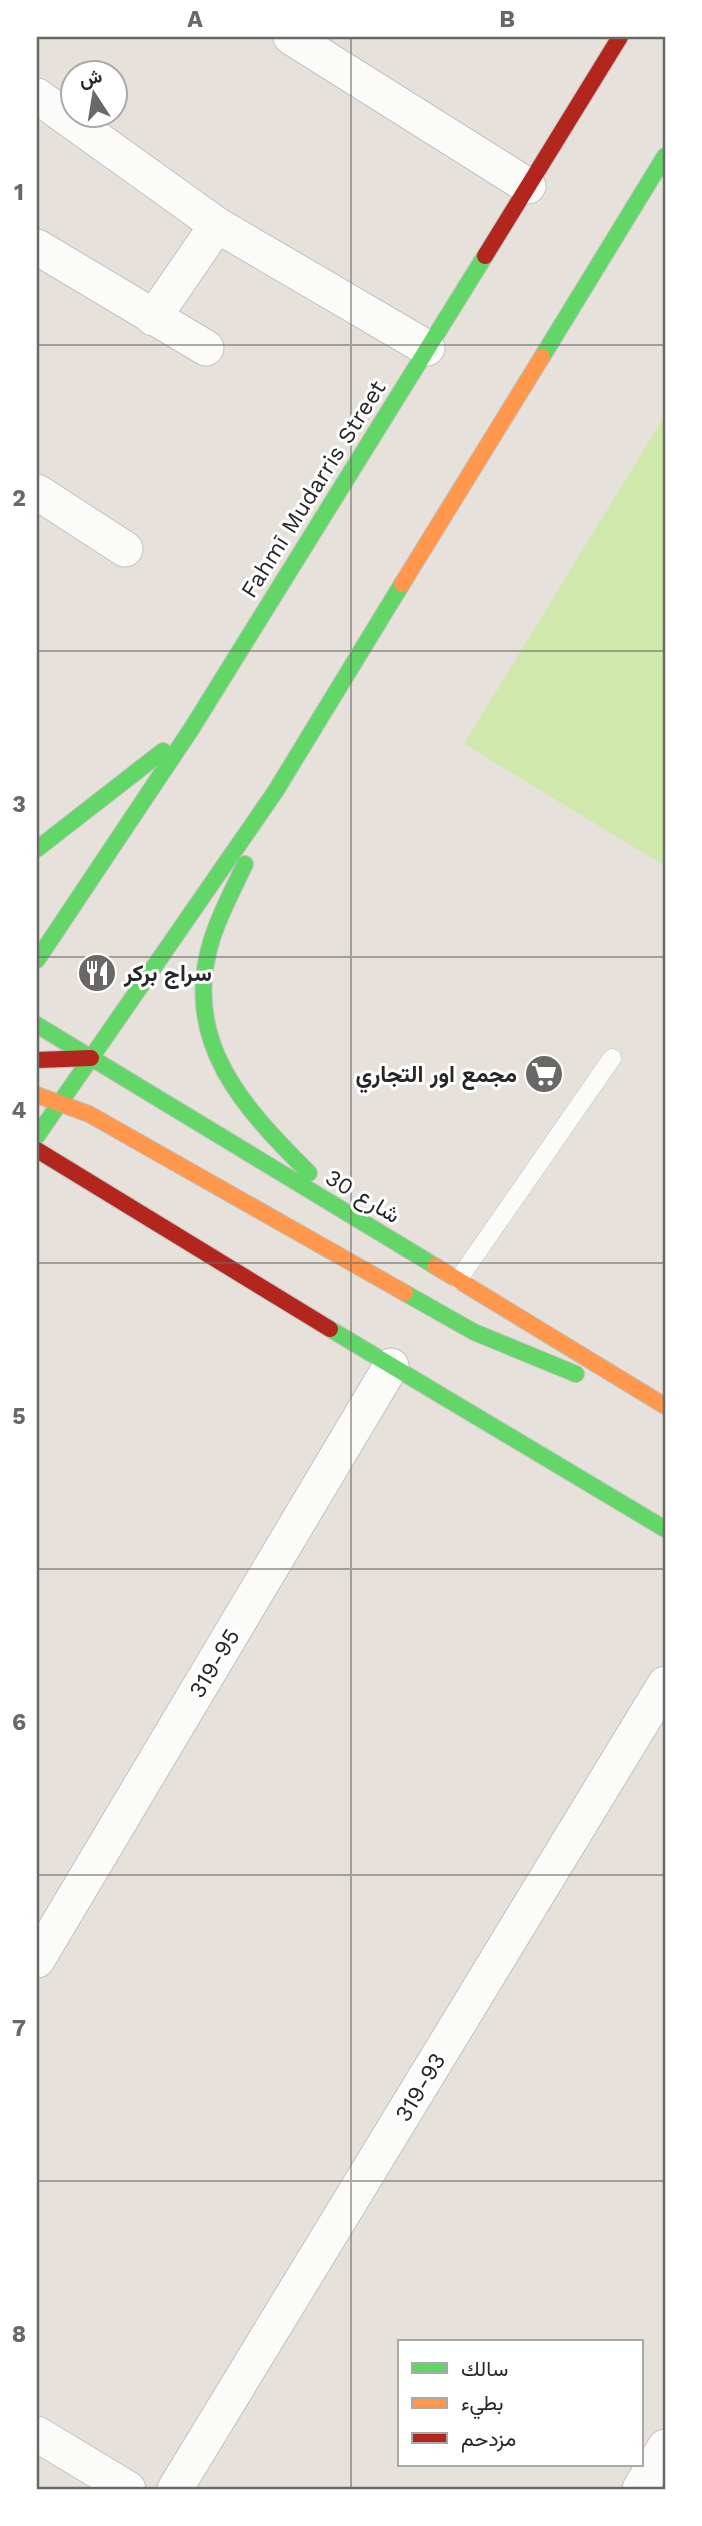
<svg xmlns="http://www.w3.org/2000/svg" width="702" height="2526" font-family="'Work Sans',Vazirmatn,sans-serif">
<rect width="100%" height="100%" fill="#e6e2db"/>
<!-- pitch -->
<path fill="#cfe9ad" d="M 665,415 L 665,866 L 464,744 Z"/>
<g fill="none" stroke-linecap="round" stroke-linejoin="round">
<defs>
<path id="lane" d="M 458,1280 L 612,1058"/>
<path id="street" d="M 291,37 L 528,186
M 37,96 L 217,225 L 427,348
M 37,247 L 206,348
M 153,318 L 217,225
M 37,492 L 125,549
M 37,1960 L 391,1366
M 37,2434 L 128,2489
M 175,2489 L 665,1684
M 640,2489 L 665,2447"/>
<path id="fast" d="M 542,357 L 665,156
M 37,849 L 163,751
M 245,864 C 233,890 219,915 211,942 C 181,1042 244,1108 309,1173
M 37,960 L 192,728 L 485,256
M 37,1025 L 435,1266
M 37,1136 L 275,792 L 402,584
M 405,1293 L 474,1332 L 576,1374
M 330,1329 L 665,1529"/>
<path id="slow" d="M 402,584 L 542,357
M 37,1095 L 89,1114 L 405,1293
M 435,1266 L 665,1406"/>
<path id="jam" d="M 485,256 L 620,37
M 37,1060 L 91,1058
M 37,1150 L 330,1329"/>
</defs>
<!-- lane casing -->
<use href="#lane" stroke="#c3c1c1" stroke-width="19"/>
<!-- street casing -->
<use href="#street" stroke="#c3c1c1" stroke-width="37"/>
<!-- fast casing -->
<use href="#fast" stroke="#c3c1c1" stroke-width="18"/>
<!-- slow casing -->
<use href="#slow" stroke="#c3c1c1" stroke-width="18"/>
<!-- jam casing -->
<use href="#jam" stroke="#c3c1c1" stroke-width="18"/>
<!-- lane -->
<use href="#lane" stroke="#fbfbfa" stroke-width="18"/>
<!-- street -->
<use href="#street" stroke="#fbfbfa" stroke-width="35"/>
<!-- fast -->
<use href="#fast" stroke="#63d668" stroke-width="16"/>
<!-- slow -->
<use href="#slow" stroke="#ff974d" stroke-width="16"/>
<!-- jam -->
<use href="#jam" stroke="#b3261e" stroke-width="16"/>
</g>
<!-- grid -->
<path fill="none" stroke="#6a6866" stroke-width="2" stroke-opacity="0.55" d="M 351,37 L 351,2489M 37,345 L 665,345M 37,651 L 665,651M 37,957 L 665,957M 37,1263 L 665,1263M 37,1569 L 665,1569M 37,1875 L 665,1875M 37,2181 L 665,2181"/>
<!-- icons -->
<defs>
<symbol id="restaurant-disc" viewBox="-11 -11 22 22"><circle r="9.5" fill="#6a6866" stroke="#fff"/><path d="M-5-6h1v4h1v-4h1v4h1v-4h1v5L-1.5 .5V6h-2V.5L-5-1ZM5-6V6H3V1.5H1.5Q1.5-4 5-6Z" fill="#fff"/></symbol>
<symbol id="supermarket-disc" viewBox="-11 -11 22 22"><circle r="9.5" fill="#6a6866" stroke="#fff"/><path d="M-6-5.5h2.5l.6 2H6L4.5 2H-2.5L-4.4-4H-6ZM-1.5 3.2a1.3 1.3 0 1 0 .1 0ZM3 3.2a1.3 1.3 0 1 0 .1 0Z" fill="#fff"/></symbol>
</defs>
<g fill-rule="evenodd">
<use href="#restaurant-disc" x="75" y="951" width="44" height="44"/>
<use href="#supermarket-disc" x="522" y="1052" width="44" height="44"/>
</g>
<g text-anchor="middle" stroke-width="6" stroke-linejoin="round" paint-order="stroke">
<!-- street labels -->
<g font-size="23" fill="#272727" stroke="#fff">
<text transform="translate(313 489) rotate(-58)" y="8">Fahmī Mudarris Street</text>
<text transform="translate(363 1196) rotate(31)" y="8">شارع 30</text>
<text transform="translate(214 1663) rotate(-59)" y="8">319-95</text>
<text transform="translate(420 2087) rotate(-59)" y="8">319-93</text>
</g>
<!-- poi labels -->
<g font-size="23" font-weight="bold" fill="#272727" stroke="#fff" text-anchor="start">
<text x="124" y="981">سراج بركر</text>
<text x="517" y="1082" text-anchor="end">مجمع اور التجاري</text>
</g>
</g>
<!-- border -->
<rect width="702" height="2526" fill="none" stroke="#ffffff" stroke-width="77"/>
<!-- legend -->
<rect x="398" y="2340" width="245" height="126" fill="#ffffff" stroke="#a9a9a9" stroke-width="2"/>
<rect x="412" y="2363" width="35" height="10" fill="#63d668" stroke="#a9a9a9" stroke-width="2"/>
<text x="461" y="2376" font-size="21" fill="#272727">سالك</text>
<rect x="412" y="2398" width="35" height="10" fill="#ff974d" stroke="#a9a9a9" stroke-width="2"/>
<text x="461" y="2410" font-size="21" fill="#272727">بطيء</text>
<rect x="412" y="2433" width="35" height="10" fill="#b3261e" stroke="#a9a9a9" stroke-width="2"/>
<text x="461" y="2446" font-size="21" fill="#272727">مزدحم</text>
<!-- north arrow -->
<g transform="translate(94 94) rotate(348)"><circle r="33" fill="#ffffff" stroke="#a9a9a9" stroke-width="2"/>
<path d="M0-5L12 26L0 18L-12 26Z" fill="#6a6866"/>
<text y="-10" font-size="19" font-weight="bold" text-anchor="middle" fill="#272727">ش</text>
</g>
<rect x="38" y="38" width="626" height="2450" fill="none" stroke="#6a6866" stroke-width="2.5"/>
<g font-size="23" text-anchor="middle" font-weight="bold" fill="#6a6866">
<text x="195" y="27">A</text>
<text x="507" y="27">B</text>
<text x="19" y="200">1</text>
<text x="19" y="506">2</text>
<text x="19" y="812">3</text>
<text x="19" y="1118">4</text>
<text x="19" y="1424">5</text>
<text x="19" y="1730">6</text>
<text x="19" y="2036">7</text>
<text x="19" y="2342">8</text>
</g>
</svg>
